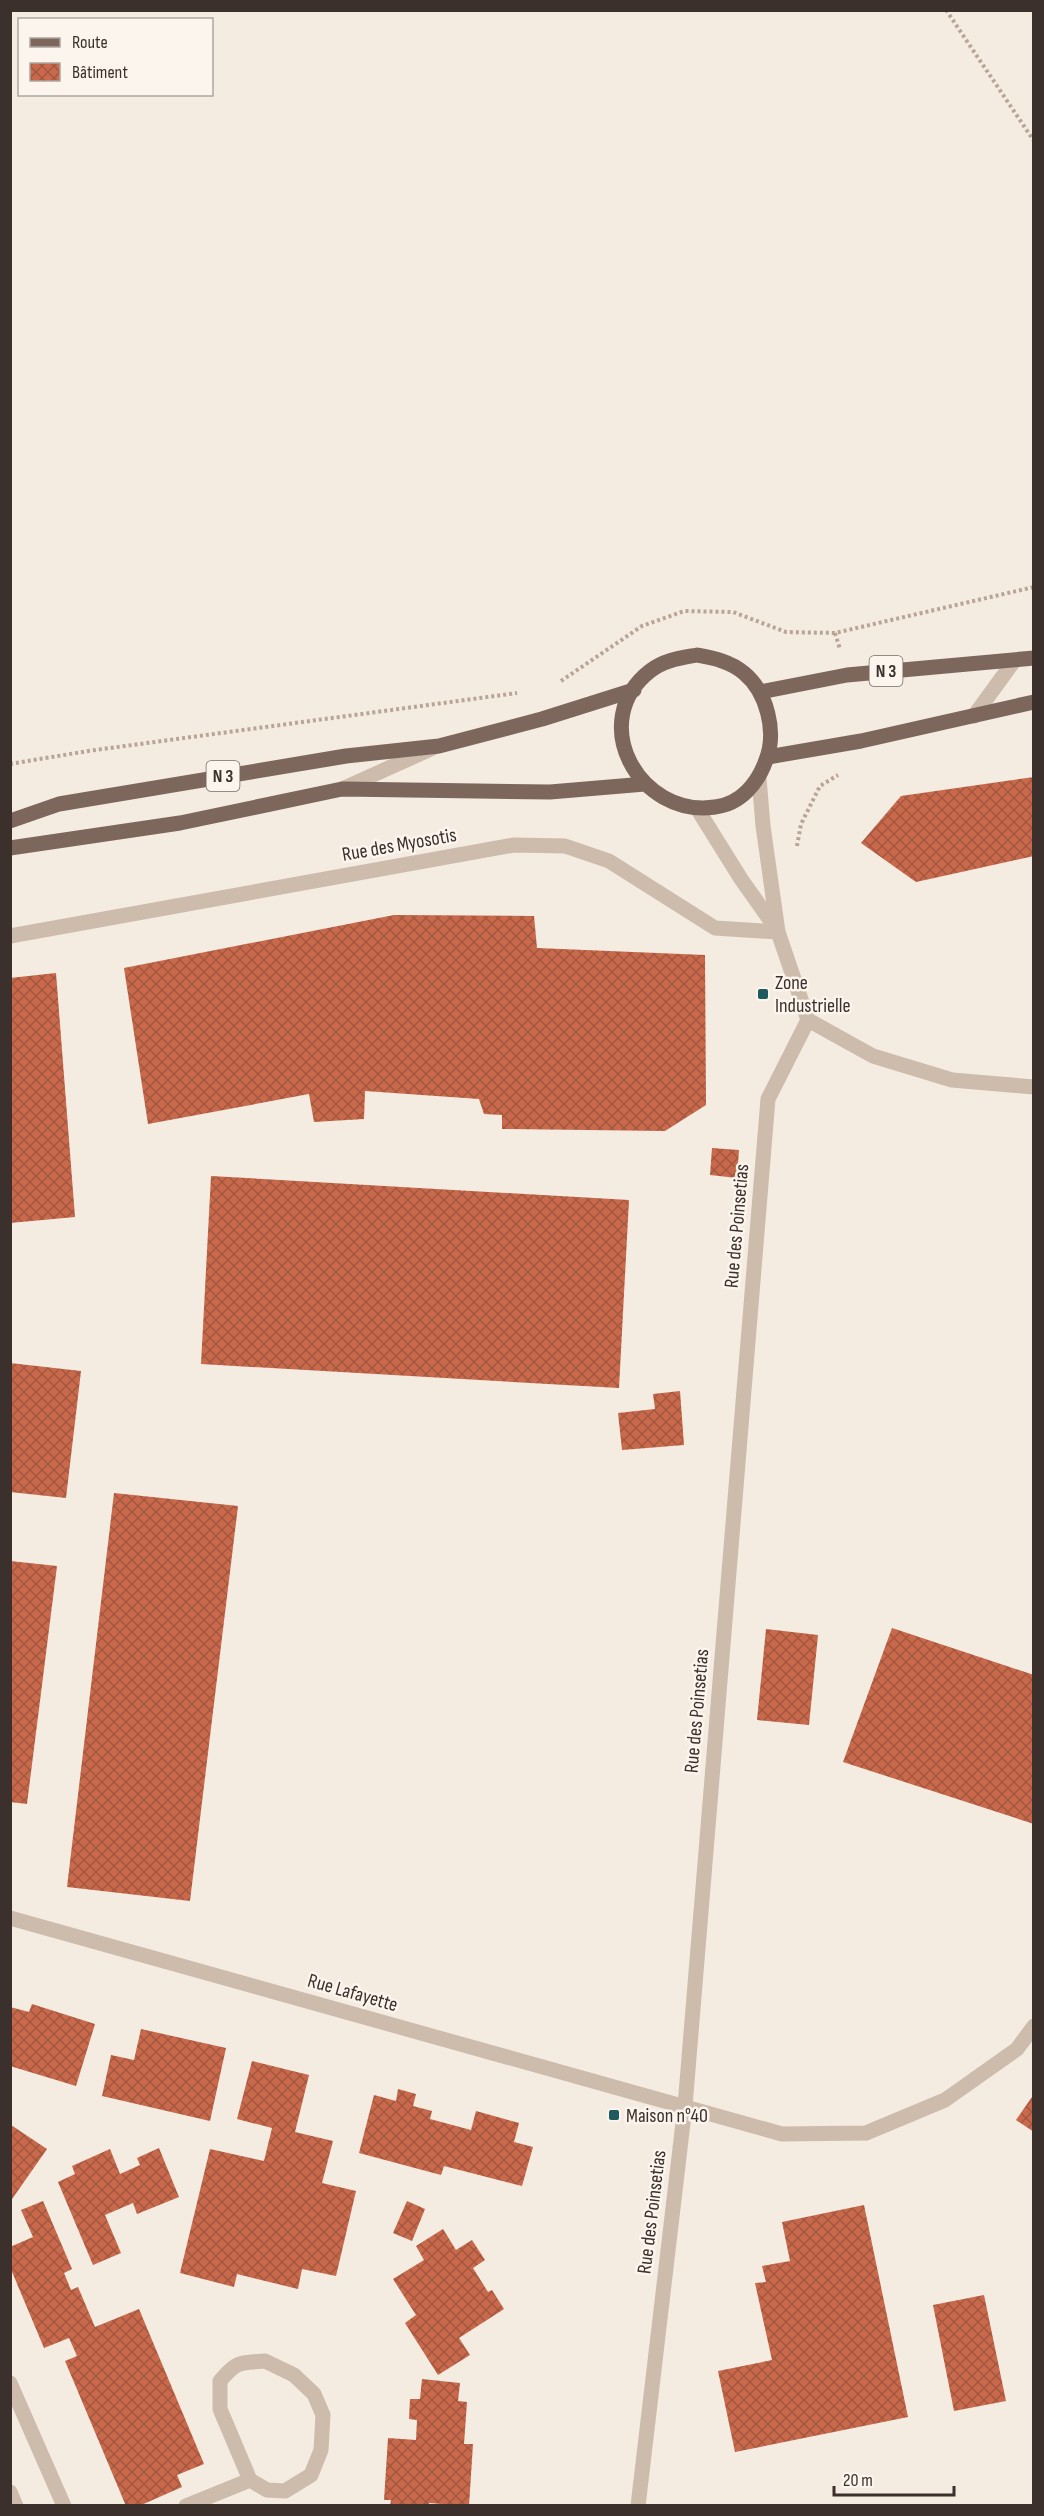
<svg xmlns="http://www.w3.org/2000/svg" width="1044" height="2516" font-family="'Sofia Sans Condensed',sans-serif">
<defs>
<pattern id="building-cross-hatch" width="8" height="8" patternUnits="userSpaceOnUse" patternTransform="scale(1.5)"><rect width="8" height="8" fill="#c8694b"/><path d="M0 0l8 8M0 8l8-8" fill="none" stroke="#a4573f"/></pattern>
</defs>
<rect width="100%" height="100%" fill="#f4ebe1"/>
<!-- building -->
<path fill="url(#building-cross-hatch)" d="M 1034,777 L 1034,856 L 916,882 L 861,843 L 901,796 Z
M 394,915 L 534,916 L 537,948 L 705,955 L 706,1105 L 665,1131 L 502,1129 L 502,1115 L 484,1114 L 479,1099 L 365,1091 L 364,1119 L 314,1122 L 309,1094 L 148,1124 L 124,968 Z
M 56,973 L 75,1217 L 10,1223 L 10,978 Z
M 712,1148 L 739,1150 L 737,1178 L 710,1175 Z
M 211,1176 L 629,1200 L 619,1388 L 201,1364 Z
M 10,1363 L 81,1371 L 66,1498 L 10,1492 Z
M 680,1391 L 684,1445 L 622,1450 L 618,1413 L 655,1409 L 653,1394 Z
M 114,1493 L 238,1506 L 190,1901 L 67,1887 Z
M 10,1561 L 57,1566 L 27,1804 L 10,1802 Z
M 892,1628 L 1034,1675 L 1034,1824 L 843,1762 Z
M 766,1629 L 818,1635 L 809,1725 L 757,1720 Z
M 32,2004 L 95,2024 L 76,2086 L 10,2066 L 10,2007 L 29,2012 Z
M 141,2029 L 226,2048 L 210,2121 L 102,2096 L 111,2055 L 134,2060 Z
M 252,2061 L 309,2075 L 295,2132 L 333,2141 L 322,2183 L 356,2191 L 336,2276 L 302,2269 L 298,2289 L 237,2274 L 234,2287 L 180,2273 L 210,2149 L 264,2161 L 272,2128 L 237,2119 Z
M 398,2089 L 416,2094 L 413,2106 L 432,2111 L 430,2119 L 471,2130 L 476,2111 L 519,2123 L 514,2142 L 533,2147 L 522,2186 L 444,2166 L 441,2175 L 359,2153 L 374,2095 L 396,2101 Z
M 1034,2094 L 1034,2132 L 1016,2120 Z
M 11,2125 L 47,2149 L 10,2202 L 10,2127 Z
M 159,2148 L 179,2197 L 137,2214 L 133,2203 L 105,2215 L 121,2253 L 93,2265 L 58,2182 L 75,2174 L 72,2166 L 110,2149 L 120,2174 L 140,2165 L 137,2158 Z
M 43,2201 L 72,2269 L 64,2273 L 71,2290 L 78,2287 L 95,2327 L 139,2309 L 204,2464 L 177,2475 L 182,2487 L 139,2506 L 126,2506 L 76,2387 L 65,2361 L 77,2356 L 69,2338 L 44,2348 L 10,2267 L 10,2247 L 33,2237 L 21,2210 Z
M 407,2201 L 425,2209 L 412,2241 L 393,2233 Z
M 864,2205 L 908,2417 L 735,2452 L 718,2371 L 772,2360 L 755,2283 L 766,2282 L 762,2266 L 790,2261 L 782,2222 Z
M 443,2229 L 456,2250 L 472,2240 L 485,2260 L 473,2268 L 488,2292 L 492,2290 L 504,2309 L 459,2338 L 470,2355 L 438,2375 L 405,2323 L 416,2315 L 393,2279 L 424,2260 L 416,2246 Z
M 984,2295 L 1006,2401 L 954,2411 L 933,2305 Z
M 422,2379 L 460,2383 L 458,2401 L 467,2402 L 464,2444 L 473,2444 L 469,2506 L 429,2503 L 429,2506 L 390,2506 L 391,2500 L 384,2500 L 388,2438 L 416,2440 L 417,2420 L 409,2419 L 410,2399 L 420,2399 Z"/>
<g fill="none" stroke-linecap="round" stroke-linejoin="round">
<!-- path -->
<path stroke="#b9a596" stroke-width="4" stroke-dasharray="3 3" stroke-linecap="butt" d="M 946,10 L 1034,141
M 835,633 L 840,649
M 561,681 L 642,626 L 684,611 L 733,612 L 786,632 L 835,633 L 1034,587
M 10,764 L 88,751 L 517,693
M 797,846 L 801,824 L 820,786 L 838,775"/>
<!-- service -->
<path stroke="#cdbbac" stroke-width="15" d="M 974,716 L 1014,661
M 342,789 L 433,748
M 10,936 L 514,845 L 565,846 L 609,861 L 715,928 L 778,932
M 265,2361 L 294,2375 L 314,2394 L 323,2415 L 321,2450 L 311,2475 L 285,2491 L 267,2490 L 250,2480 L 220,2409 L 220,2381 C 237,2361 239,2363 265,2361 Z
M 186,2506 L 250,2480"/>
<!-- minor -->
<path stroke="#cdbbac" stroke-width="15" d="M 698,810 L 741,879 L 777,930
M 808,1020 L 873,1056 L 952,1080 L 1034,1087
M 10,1918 L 782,2134 L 866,2133 L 945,2100 L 1017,2049 L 1034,2026
M 10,2383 L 64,2506
M 10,2492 L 16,2506
M 638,2506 L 685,2106 L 768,1099 L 808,1020 L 778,932 L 763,826 L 759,778"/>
<!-- primary -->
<path stroke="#7d675c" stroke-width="15" d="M 697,655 C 713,658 730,661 744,673 C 767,692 777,732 766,760 C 758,783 741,804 715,807 C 639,818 586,721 650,671 C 664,660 681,658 697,655 Z
M 760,692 L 847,675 L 1034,658
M 768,757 L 861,741 L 1034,702
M 10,821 L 59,804 L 346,756 L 439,746 L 542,719 L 634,690
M 10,848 L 180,823 L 342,789 L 550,792 L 645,784"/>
</g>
<!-- markers -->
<g fill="#1f5a5e" stroke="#fbf5ee" stroke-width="2">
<rect x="757" y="988" width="12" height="12" rx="3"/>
<rect x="608" y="2109" width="12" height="12" rx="3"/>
</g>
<g text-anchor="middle" stroke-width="5" stroke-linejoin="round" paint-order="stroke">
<!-- shield labels -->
<g fill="#fbf5ee" stroke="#756b66" stroke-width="1.5">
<rect x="869.5" y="656" width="33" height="30" rx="4.5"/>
<rect x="206.5" y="761" width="33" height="30" rx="4.5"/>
</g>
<g font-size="18" font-weight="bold" fill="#3b302b">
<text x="886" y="677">N 3</text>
<text x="223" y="782">N 3</text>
</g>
<!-- street labels -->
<g font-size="20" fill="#3b302b" stroke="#fbf5ee">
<text transform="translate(399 844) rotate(-10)" y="7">Rue des Myosotis</text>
<text transform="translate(736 1226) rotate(-85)" y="7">Rue des Poinsetias</text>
<text transform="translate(696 1711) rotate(-85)" y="7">Rue des Poinsetias</text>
<text transform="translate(353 1992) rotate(16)" y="7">Rue Lafayette</text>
<text transform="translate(651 2212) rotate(-83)" y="7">Rue des Poinsetias</text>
</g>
<!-- poi labels -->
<g font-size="20" fill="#3b302b" stroke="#fbf5ee" text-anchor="start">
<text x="775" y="989">Zone<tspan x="775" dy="23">Industrielle</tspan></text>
<text x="626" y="2122">Maison n°40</text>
</g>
</g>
<!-- border -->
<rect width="1044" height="2516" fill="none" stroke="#3b302b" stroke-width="24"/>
<!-- legend -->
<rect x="18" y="18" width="195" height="78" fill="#fbf5ee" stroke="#aea6a0" stroke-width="1.5"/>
<rect x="30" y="38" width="30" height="9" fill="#7d675c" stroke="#aea6a0" stroke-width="1.5"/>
<text x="72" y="48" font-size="18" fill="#3b302b">Route</text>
<rect x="30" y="63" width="30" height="18" fill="url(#building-cross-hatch)" stroke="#aea6a0" stroke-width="1.5"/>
<text x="72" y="78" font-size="18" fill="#3b302b">Bâtiment</text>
<!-- scale -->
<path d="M834 2486v9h120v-9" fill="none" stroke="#3b302b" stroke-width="3"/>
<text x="843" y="2486" font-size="18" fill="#3b302b" stroke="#fbf5ee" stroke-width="4.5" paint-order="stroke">20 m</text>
</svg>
